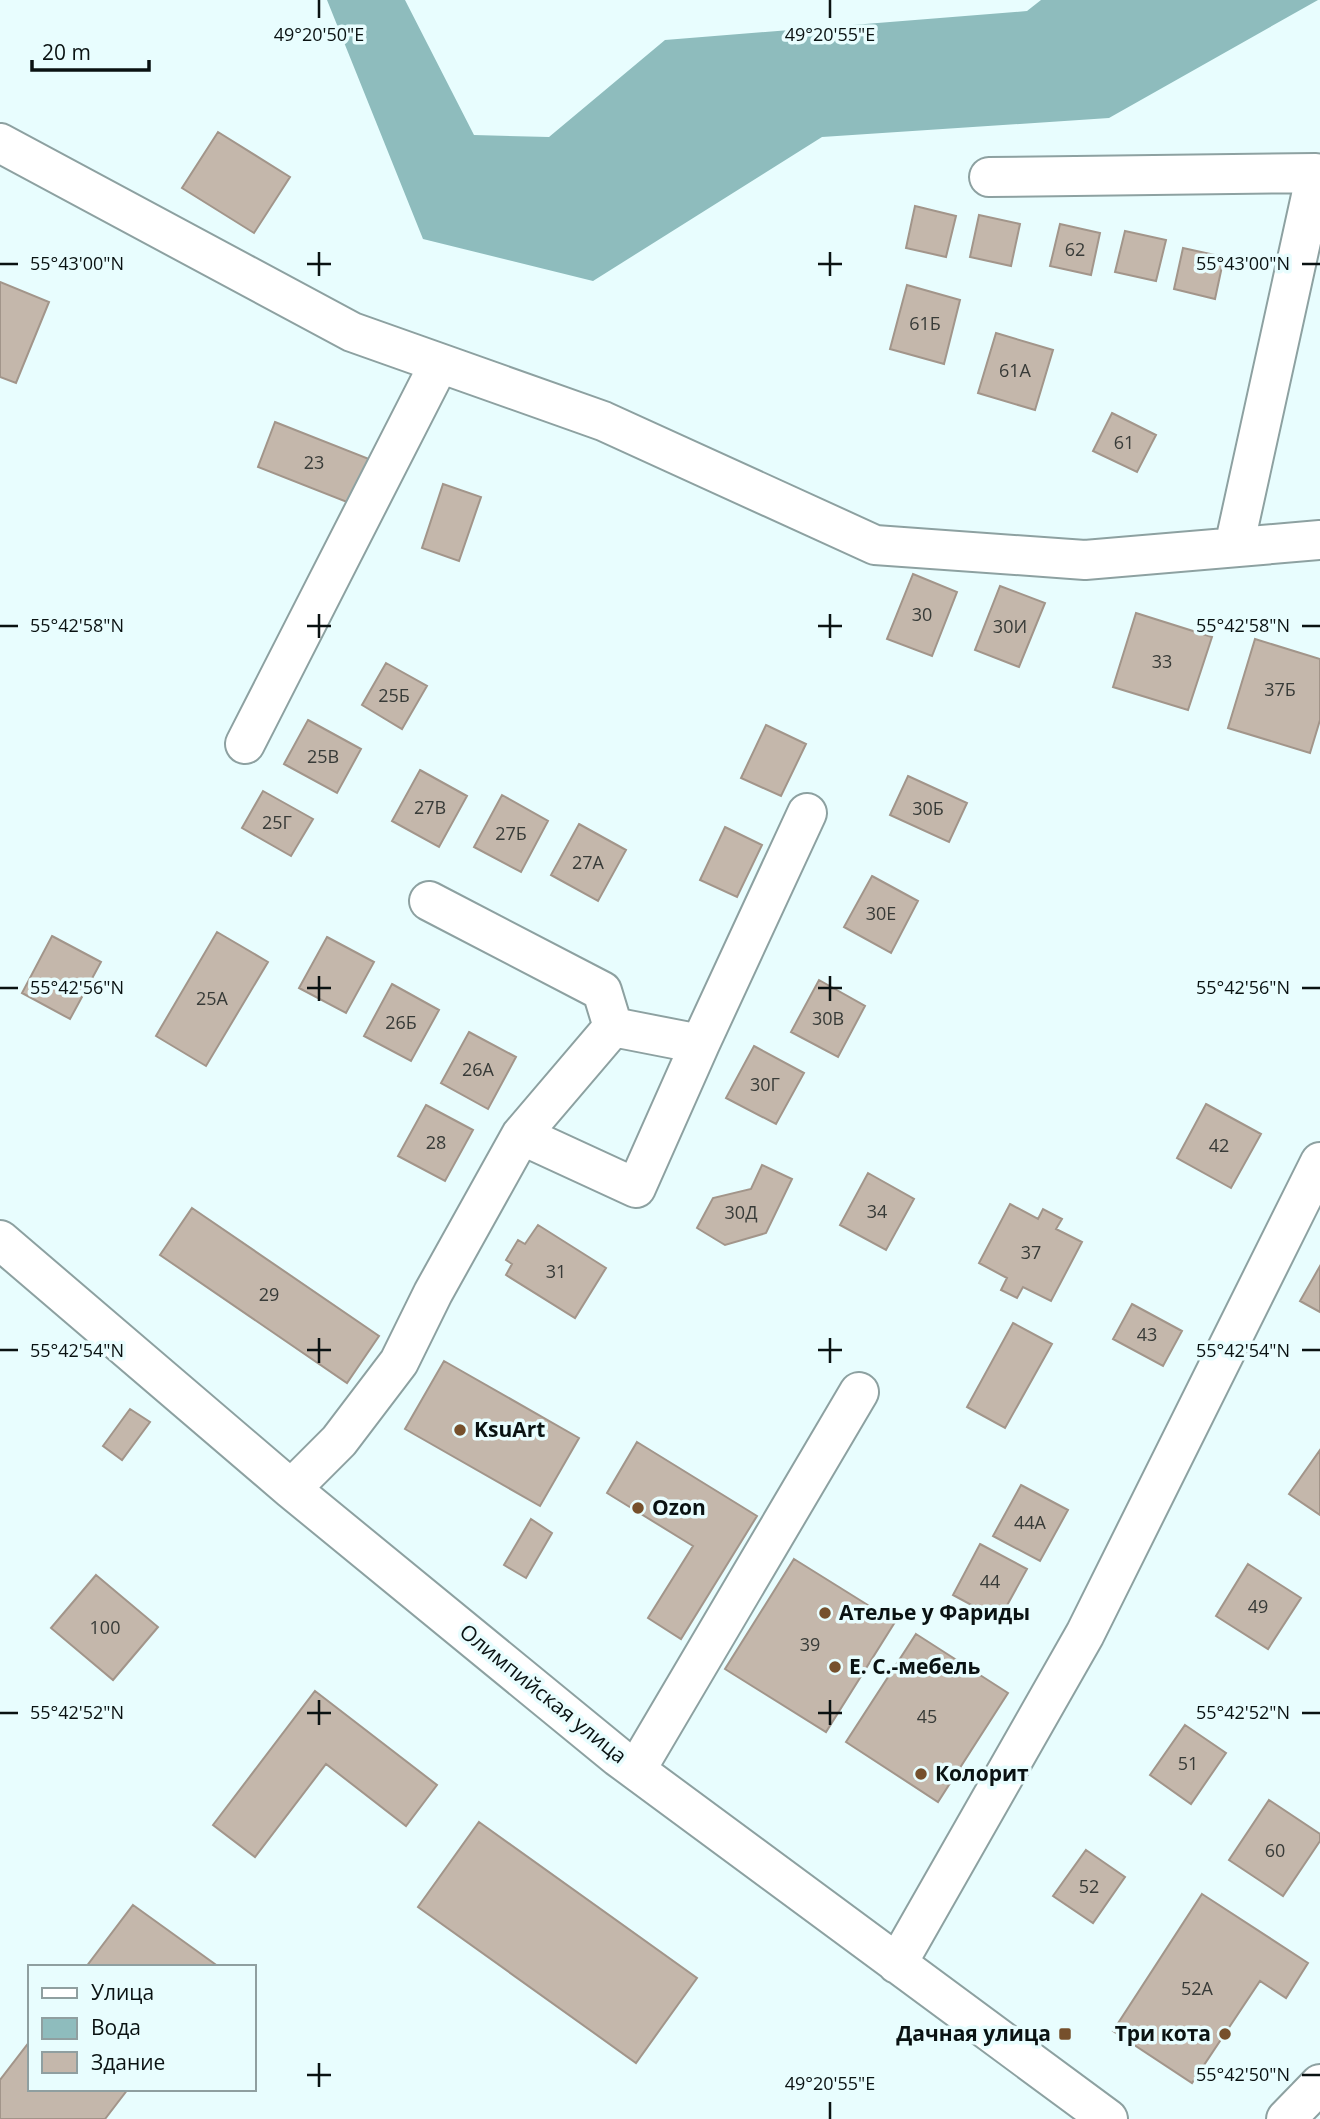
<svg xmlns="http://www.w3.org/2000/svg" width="1320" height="2119" font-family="'Open Sans',sans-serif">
<rect width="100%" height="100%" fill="#e8fdfe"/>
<!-- water -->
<path fill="#8ebcbd" d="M 327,0 L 405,0 L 474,135 L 549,137 L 665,40 L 1027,11 L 1041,0 L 1318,0 L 1109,118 L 822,137 L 593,281 L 423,239 Z"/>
<!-- building -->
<path fill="#c4b7ab" stroke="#a2958a" stroke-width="2" d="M 218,132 L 290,177 L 254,233 L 182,188 Z
M 915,206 L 956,216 L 946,257 L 906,248 Z
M 979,215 L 1020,224 L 1011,266 L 970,257 Z
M 1060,224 L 1100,233 L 1091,275 L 1050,266 Z
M 1125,231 L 1166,240 L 1156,281 L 1115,272 Z
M 1183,248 L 1224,257 L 1215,299 L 1174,289 Z
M 0,282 L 49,302 L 16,383 L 0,377 Z
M 907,285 L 960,300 L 944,364 L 890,349 Z
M 996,333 L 1053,350 L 1035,410 L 978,393 Z
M 1112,413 L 1156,435 L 1137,472 L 1093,451 Z
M 275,422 L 369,459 L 352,504 L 258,467 Z
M 443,484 L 481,497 L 459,561 L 422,548 Z
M 913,574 L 957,592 L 932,656 L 887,639 Z
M 1000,586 L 1045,603 L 1019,667 L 975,650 Z
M 1136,613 L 1212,637 L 1188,710 L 1113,687 Z
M 1255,639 L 1320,659 L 1320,720 L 1310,753 L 1228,728 Z
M 386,663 L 427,686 L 402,729 L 362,705 Z
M 308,720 L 361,749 L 337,793 L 284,764 Z
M 766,725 L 806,744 L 781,796 L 741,778 Z
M 420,770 L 467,796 L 439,847 L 392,821 Z
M 908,776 L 967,803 L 949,842 L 890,815 Z
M 263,791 L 313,819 L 291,856 L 242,828 Z
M 502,795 L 548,821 L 521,872 L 474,847 Z
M 579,824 L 626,850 L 598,901 L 551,875 Z
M 725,827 L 762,845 L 737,897 L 700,880 Z
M 872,876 L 918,901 L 891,953 L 844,927 Z
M 217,932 L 268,962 L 206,1066 L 156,1036 Z
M 52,936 L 101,962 L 70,1019 L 22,993 Z
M 327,937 L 374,962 L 346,1013 L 299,988 Z
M 819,980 L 865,1006 L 838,1057 L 791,1032 Z
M 392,984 L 439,1010 L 411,1061 L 364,1036 Z
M 469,1032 L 516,1057 L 488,1109 L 441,1083 Z
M 754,1046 L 804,1073 L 776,1124 L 726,1098 Z
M 1206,1104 L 1261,1134 L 1231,1188 L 1177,1158 Z
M 426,1105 L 473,1130 L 445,1181 L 398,1156 Z
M 762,1165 L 792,1179 L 766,1233 L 725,1245 L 697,1228 L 713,1198 L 751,1189 Z
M 868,1173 L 914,1199 L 886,1250 L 840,1225 Z
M 1010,1204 L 1038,1219 L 1043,1209 L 1062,1219 L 1056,1229 L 1082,1242 L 1051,1301 L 1023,1287 L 1017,1298 L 1001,1290 L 1007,1278 L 979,1263 Z
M 192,1208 L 379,1336 L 347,1383 L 160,1255 Z
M 538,1225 L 606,1268 L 575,1318 L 506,1275 L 512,1264 L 506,1260 L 518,1240 L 525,1244 Z
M 1320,1266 L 1320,1312 L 1300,1301 Z
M 1132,1304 L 1182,1331 L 1163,1366 L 1113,1339 Z
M 1013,1323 L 1052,1344 L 1005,1428 L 967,1407 Z
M 444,1361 L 579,1438 L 540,1506 L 405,1429 Z
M 130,1409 L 150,1422 L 122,1460 L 103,1446 Z
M 637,1442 L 757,1516 L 681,1639 L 648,1618 L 693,1546 L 607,1493 Z
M 1320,1450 L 1320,1515 L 1289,1494 Z
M 1021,1485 L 1068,1510 L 1040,1561 L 993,1536 Z
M 531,1519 L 552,1533 L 526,1578 L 504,1565 Z
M 980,1544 L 1027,1569 L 999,1620 L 953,1595 Z
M 794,1559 L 895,1622 L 826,1732 L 725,1669 Z
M 1248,1564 L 1301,1598 L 1268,1649 L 1216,1616 Z
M 96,1575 L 158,1627 L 113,1680 L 51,1628 Z
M 916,1634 L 1008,1693 L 938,1802 L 846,1742 Z
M 315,1691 L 437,1785 L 406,1826 L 326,1764 L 255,1857 L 213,1825 Z
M 1185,1725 L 1226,1753 L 1191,1804 L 1150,1775 Z
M 1269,1800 L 1320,1834 L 1320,1841 L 1283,1896 L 1229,1860 Z
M 479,1822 L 697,1978 L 636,2063 L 418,1907 Z
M 1086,1850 L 1125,1877 L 1093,1923 L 1053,1896 Z
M 1202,1894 L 1308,1963 L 1286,1998 L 1260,1981 L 1192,2083 L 1113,2031 Z
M 133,1905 L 219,1967 L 86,1967 Z
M 30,2041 L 30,2089 L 128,2089 L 105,2119 L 0,2119 L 0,2080 Z"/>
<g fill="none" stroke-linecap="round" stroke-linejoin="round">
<defs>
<path id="minor" d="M 0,143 L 352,332 L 603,421 L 875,545 L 1085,560 L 1320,540
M 989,177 L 1316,173 L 1234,547
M 245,744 L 439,364
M 613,1027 L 700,1044 L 807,813
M 521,1135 L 636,1188 L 700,1044
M 0,1240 L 291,1489 L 618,1757 L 1108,2119
M 291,1489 L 339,1441 L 399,1362 L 433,1293 L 521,1135 L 613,1027 L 602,991 L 429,901
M 636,1770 L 859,1392
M 897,1964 L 1085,1634 L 1320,1162
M 1286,2119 L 1320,2084"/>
</defs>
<!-- minor casing -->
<use href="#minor" stroke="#8da1a1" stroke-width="42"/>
<!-- minor -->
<use href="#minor" stroke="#fff" stroke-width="38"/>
</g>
<!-- ticks -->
<path fill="none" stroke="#0a1212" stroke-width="2.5" d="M 319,0 L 319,18M 830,0 L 830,18M 319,252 L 319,276M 830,252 L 830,276M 0,264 L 18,264M 307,264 L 331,264M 818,264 L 842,264M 1302,264 L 1320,264M 319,614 L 319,638M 830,614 L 830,638M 0,626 L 18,626M 307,626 L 331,626M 818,626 L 842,626M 1302,626 L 1320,626M 319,976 L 319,1001M 830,976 L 830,1001M 0,988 L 18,988M 307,988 L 331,988M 818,988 L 842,988M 1302,988 L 1320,988M 319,1338 L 319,1363M 830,1338 L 830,1363M 0,1350 L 18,1350M 307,1350 L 331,1350M 818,1350 L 842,1350M 1302,1350 L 1320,1350M 319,1700 L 319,1725M 830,1700 L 830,1725M 0,1713 L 18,1713M 307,1713 L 331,1713M 818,1713 L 842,1713M 1302,1713 L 1320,1713M 319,2063 L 319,2087M 307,2075 L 331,2075M 1302,2075 L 1320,2075M 830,2102 L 830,2119"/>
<!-- markers -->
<g fill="#76502c" stroke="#e8fdfe" stroke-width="2.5">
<circle cx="460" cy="1430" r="7"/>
<circle cx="638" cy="1508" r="7"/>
<circle cx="825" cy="1613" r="7"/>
<circle cx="835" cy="1667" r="7"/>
<circle cx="921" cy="1774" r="7"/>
<rect x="1058" y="2027" width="14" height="14" rx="3.5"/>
<circle cx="1225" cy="2034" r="7"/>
</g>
<g text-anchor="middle" stroke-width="7" stroke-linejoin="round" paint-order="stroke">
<!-- number labels -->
<g font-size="18" fill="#383b38">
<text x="1075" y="256">62</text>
<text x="925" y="330">61Б</text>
<text x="1015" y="377">61А</text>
<text x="1124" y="449">61</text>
<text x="314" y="469">23</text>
<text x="922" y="621">30</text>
<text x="1010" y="633">30И</text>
<text x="1162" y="668">33</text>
<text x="1280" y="696">37Б</text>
<text x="394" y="702">25Б</text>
<text x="323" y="763">25В</text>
<text x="430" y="814">27В</text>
<text x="928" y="815">30Б</text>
<text x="277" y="829">25Г</text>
<text x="511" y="840">27Б</text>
<text x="588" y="869">27А</text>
<text x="881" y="920">30Е</text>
<text x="212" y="1005">25А</text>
<text x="828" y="1025">30В</text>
<text x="401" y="1029">26Б</text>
<text x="478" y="1076">26А</text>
<text x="765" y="1091">30Г</text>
<text x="436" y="1149">28</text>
<text x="1219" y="1152">42</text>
<text x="877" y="1218">34</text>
<text x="741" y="1219">30Д</text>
<text x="1031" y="1259">37</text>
<text x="556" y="1278">31</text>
<text x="269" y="1301">29</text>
<text x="1147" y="1341">43</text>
<text x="1030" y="1529">44А</text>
<text x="990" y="1588">44</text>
<text x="1258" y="1613">49</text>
<text x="105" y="1634">100</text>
<text x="810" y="1651">39</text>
<text x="927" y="1723">45</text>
<text x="1188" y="1770">51</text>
<text x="1275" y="1857">60</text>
<text x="1089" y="1893">52</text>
<text x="1197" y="1995">52А</text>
</g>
<!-- poi labels -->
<g font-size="21" font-weight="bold" fill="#0a1212" stroke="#e8fdfe" text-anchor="start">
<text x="474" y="1437">KsuArt</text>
<text x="652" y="1515">Ozon</text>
<text x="839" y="1620">Ателье у Фариды</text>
<text x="849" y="1674">Е. С.-мебель</text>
<text x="935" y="1781">Колорит</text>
<text x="1051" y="2041" text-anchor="end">Дачная улица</text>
<text x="1211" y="2041" text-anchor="end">Три кота</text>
</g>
<!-- street labels -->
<g font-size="21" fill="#0a1212" stroke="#e8fdfe">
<text transform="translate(543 1694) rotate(39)" y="7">Олимпийская улица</text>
</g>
</g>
<g font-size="18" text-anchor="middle" fill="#0a1212" stroke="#e8fdfe" stroke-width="7" stroke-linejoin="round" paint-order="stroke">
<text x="319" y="41">49°20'50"E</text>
<text x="830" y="41">49°20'55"E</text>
<text x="77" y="270">55°43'00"N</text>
<text x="1243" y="270">55°43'00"N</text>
<text x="77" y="632">55°42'58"N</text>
<text x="1243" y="632">55°42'58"N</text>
<text x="77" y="994">55°42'56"N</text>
<text x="1243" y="994">55°42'56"N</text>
<text x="77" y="1357">55°42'54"N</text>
<text x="1243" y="1357">55°42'54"N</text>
<text x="77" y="1719">55°42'52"N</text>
<text x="1243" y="1719">55°42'52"N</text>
<text x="1243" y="2081">55°42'50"N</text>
<text x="830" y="2090">49°20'55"E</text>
</g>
<!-- legend -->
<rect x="28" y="1965" width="228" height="126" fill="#e8fdfe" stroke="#8f9fa0" stroke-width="2"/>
<rect x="42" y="1988" width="35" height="10" fill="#ffffff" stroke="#8f9fa0" stroke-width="2"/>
<text x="91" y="2000" font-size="21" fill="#0a1212">Улица</text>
<rect x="42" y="2018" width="35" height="21" fill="#8ebcbd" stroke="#8f9fa0" stroke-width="2"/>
<text x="91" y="2035" font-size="21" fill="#0a1212">Вода</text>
<rect x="42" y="2052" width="35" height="21" fill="#c4b7ab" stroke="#8f9fa0" stroke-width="2"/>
<text x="91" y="2070" font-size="21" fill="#0a1212">Здание</text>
<!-- scale -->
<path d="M32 60v10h117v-10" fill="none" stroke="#0a1212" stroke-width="3.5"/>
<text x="42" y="60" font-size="21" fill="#0a1212" stroke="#e8fdfe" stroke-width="5" paint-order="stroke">20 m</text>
</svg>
